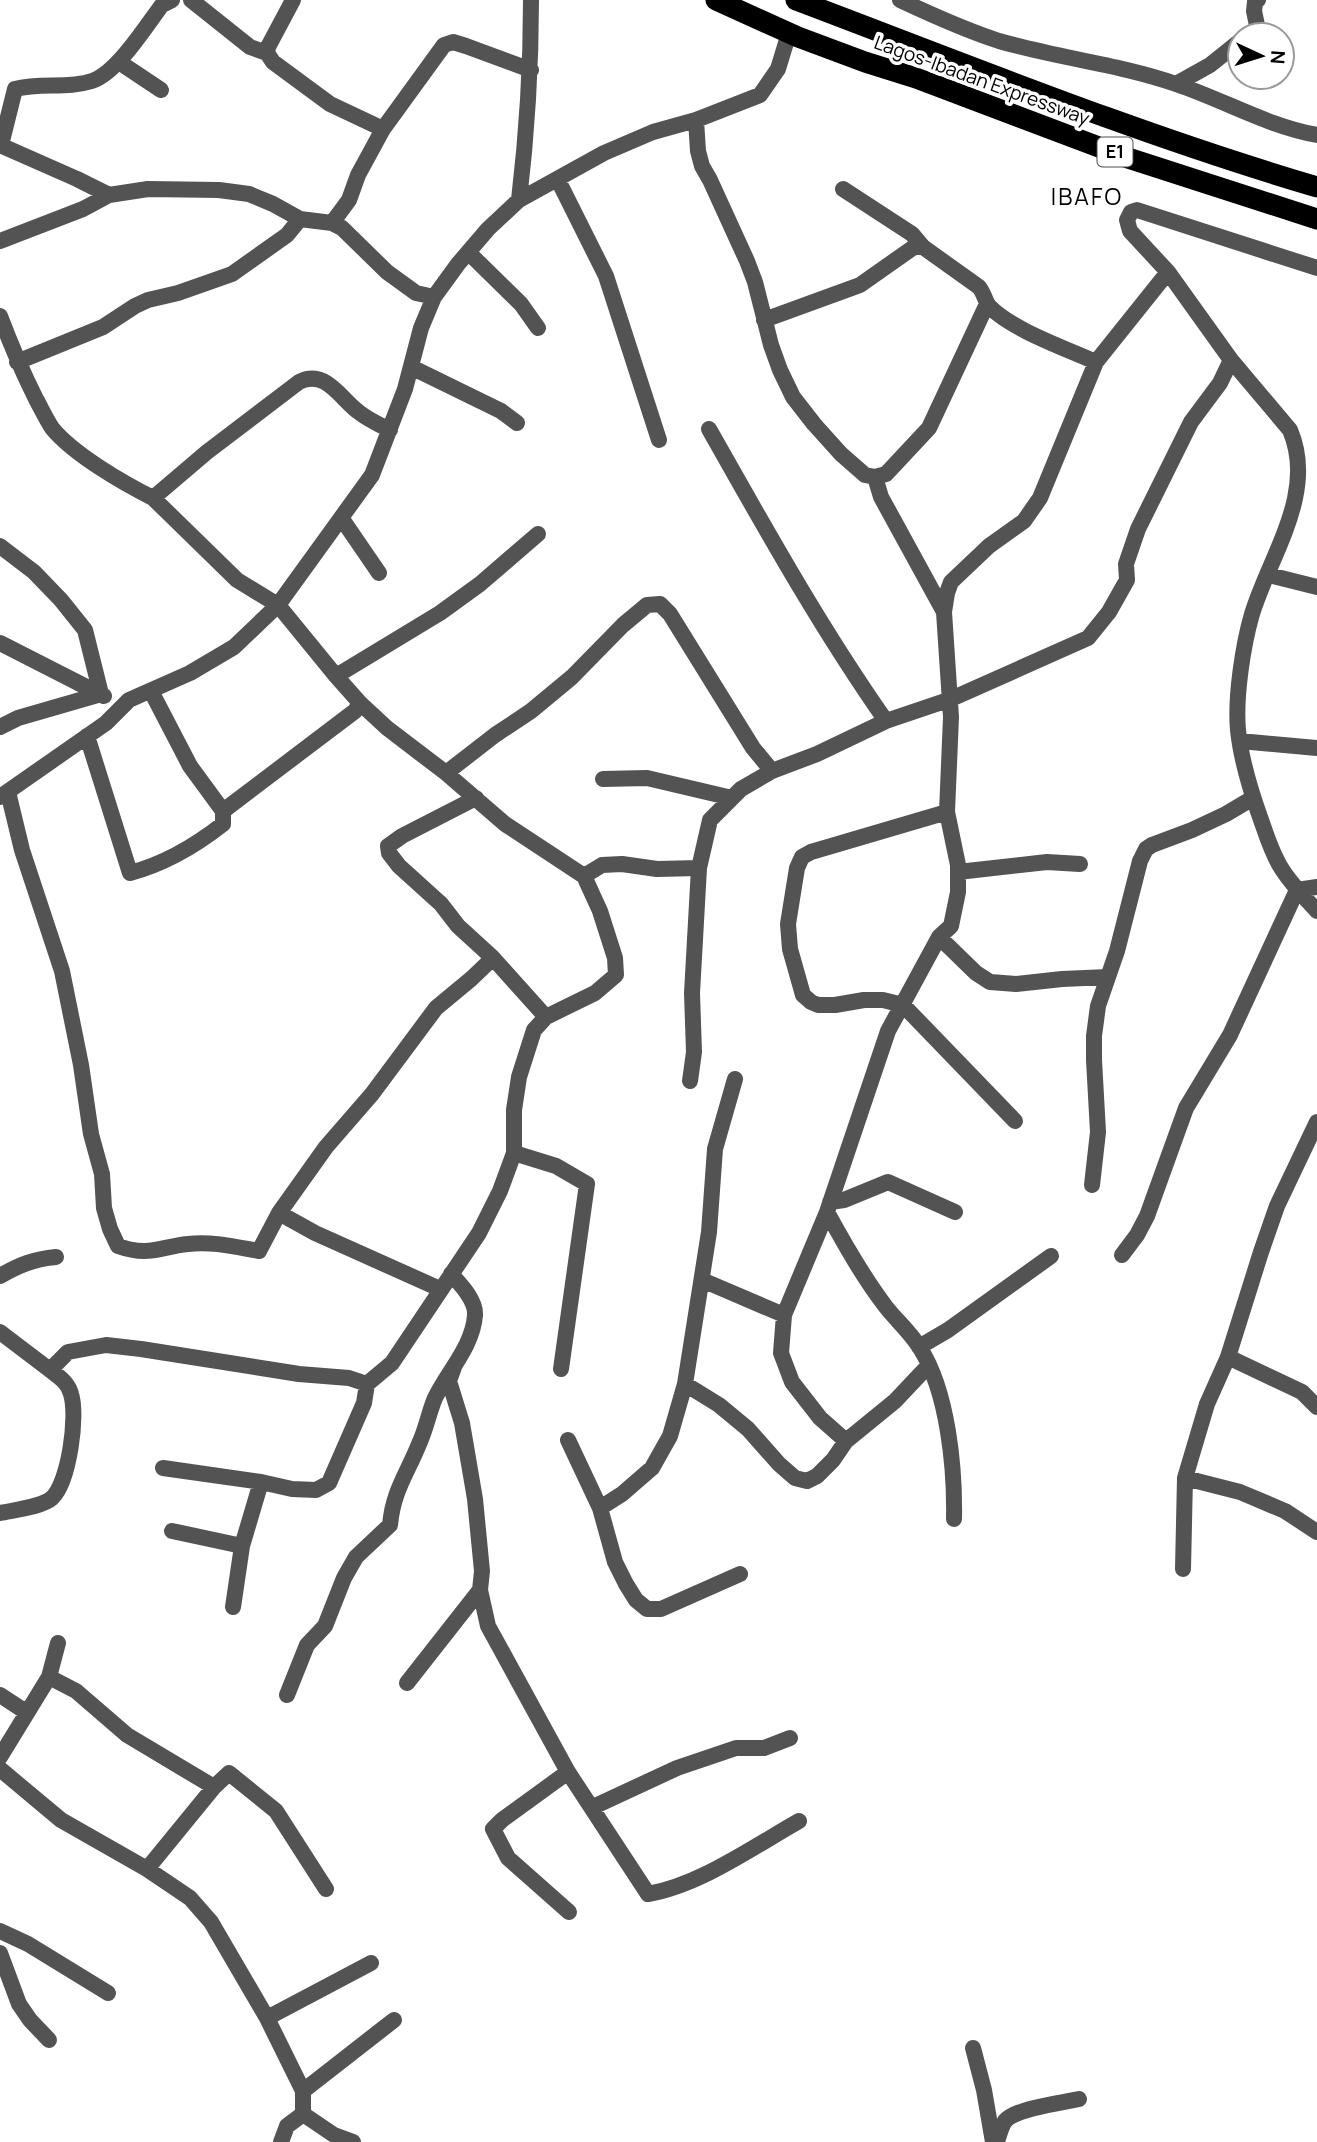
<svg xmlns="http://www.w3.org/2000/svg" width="1317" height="2142" font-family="Manrope,sans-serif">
<rect width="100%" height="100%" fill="#fff"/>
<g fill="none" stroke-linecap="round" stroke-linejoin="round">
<!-- minor -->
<path stroke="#535353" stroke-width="16" d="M 191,0 L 250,47 L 267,53 L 273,62 L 330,104 L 383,129
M 900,0 C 932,15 965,30 999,41 C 1057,58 1118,64 1176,84 C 1224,100 1267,126 1317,135
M 1252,35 L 1258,30 L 1254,11 L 1255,2 L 1258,0
M 267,53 L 268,47 L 293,0
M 119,62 L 161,90
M 1176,84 L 1210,65 L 1240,41
M 696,120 L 698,151 L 702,166 L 710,180 L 747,261 L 755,282 L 771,345 L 780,370 L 793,397 L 814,424 L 841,454 L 865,475 L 875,477 L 886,474 L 929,428 L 987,304
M 0,145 L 77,179 L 109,195
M 1,145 L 15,89 C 40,82 67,89 92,81 C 117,73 146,26 162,5 L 172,0
M 558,180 L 606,276 L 659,440
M 843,189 L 912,234 L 923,247
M 519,200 C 527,133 531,67 531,0
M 332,223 L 349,200 L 358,175 L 383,129 L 444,45 L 453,42 L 466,46 L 531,70
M 0,241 L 83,209 L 109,195 L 148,189 L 219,190 L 249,194 L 273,204 L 300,219 L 332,223 L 342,228 L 387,272 L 416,293 L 434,297
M 468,252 L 521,304 L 538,328
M 1317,268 L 1137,210 L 1131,212 L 1127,220 L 1130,231 L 1168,272 L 1231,360 L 1290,430 C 1317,493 1270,555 1252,614 C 1243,645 1235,697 1238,730 C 1241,759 1250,789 1260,817 C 1266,834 1271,851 1280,866 C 1290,883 1304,897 1317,911
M 0,316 C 11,345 22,371 36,399 C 41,408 46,419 52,428 C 73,454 123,483 153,498 L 237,580 L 278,605 L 336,676
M 764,320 L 860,285 L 914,247 L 923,247 L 979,287 C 984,293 985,301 989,306 C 1012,330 1065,348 1096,362
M 17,362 L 103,327 L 135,306 L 148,300 L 178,293 L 232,274 L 287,235 L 300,219
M 411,367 L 501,411 L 517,423
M 709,429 C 765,528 820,627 886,721 L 951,699 L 1088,638 L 1109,612 L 1127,580 L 1126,564 L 1138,529 L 1191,422 L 1220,383 L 1231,360
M 875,477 L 881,497 L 944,612
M 153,498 L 207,452 L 299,382 C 326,368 341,400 360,413 C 369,420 380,425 390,430
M 342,519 L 379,573
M 0,546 L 34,572 L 61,600 L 85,630 L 101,694 L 18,718 L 0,727
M 1269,575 L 1317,587
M 0,643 L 104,696
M 151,691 L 190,766 L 223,811 L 355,711 L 360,703 L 336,676 L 440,613 L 480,584 L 538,534
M 87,736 L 130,873 C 164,864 195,846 223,824 L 223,811
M 1240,741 L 1317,748
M 446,773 L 495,735 L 531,711 L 572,677 L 623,625 L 647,605 L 660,604 L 670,614 L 753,748 L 772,771
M 603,779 L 647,778 L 732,798
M 8,792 L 22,850 L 62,971 L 81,1065 L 91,1134 L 102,1174 L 104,1208 L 110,1229 L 118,1246 C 149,1257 159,1247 188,1244 C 212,1241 236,1247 259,1251 L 279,1213 L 326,1147 L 372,1094 L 436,1008 L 471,979 L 493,958
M 0,797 L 106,723 L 129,700 L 190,673 L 234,647 L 278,605 L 372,475 L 405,389 L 421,328 L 434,297 L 458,264 L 488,229 L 519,200 L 604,153 L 653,132 L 696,120 L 760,95 L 778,69 L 789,33
M 476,798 L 402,836 L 388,846 L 389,853 L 399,866 L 441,904 L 458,926 L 493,958 L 546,1017
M 947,812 L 811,852 L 802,857 L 797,868 L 788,924 L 790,949 L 803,995 L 811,1002 L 818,1005 L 835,1005 L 864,1000 L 883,1000 L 903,1005 L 1015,1121
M 958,872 L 1047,862 L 1080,864
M 584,876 L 602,865 L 622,864 L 657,869 L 699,868
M 1297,890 L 1317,887
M 939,937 L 976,973 L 990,982 L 1016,984 L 1062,979 L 1108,977
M 690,1081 L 694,1052 L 692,993 L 699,868 L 710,820 L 741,789 L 772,771 L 817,754 L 886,721
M 514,1153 L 556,1166 L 587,1184 L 561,1369
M 1092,1185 L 1098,1132 L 1094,1060 L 1094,1036 L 1098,1006 L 1117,951 L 1140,861 L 1146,849 L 1152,845 L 1192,830 L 1226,814 L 1253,798
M 830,1202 L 844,1200 L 888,1182 L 955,1212
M 827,1212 C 845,1245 863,1277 886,1307 C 897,1321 911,1333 920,1348 C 948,1392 955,1468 954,1519
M 279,1213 L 315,1233 L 440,1289
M 1122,1255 L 1137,1235 L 1147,1216 L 1186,1108 L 1230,1035 L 1297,890
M 0,1276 C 19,1265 34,1259 56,1257
M 702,1280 L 784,1315
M 0,1332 L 50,1370 L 68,1352 L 106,1345 L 141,1349 L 299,1374 L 349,1378 L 367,1384 L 392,1363 L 479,1233 L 500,1191 L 514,1153 L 514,1110 L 519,1077 L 534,1030 L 546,1017 L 595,993 L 616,975 L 615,958 L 600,911 L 584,876 L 505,824 L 446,773 L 387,728 L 360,703
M 919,1347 L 948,1330 L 1051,1256
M 1228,1357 L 1302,1392 L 1317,1407
M 454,1367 L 449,1381 L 462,1423 L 475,1499 L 482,1571 L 480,1590 L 488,1626 L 568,1772 L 648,1894 C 700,1885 753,1847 799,1821
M 685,1384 L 719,1405 L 748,1429 L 779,1464 L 795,1478 L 807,1481 L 817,1476 L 833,1460 L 846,1441 L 895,1401 L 929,1365
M 568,1440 L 600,1508 L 615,1562 L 626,1584 L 636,1600 L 647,1609 L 661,1609 L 740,1574
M 846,1441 L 820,1418 L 792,1382 L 781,1353 L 784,1315 L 827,1212 L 888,1031 L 939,937 L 951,926 L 958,892 L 958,865 L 947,812 L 951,717 L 944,612 L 947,593 L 951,582 L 989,546 L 1024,521 L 1040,498 L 1096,362 L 1168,272
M 163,1468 L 261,1482 L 292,1489 L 316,1490 L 329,1483 L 364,1403 L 367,1384
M 1185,1478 L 1240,1492 L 1285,1511 L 1317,1532
M 600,1508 L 622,1494 L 652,1468 L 670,1436 L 685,1384 L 709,1232 L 715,1149 L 735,1079
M 0,1513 C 14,1510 42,1507 52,1498 C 69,1482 78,1416 71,1394 C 68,1382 59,1377 50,1370
M 172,1531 L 242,1546
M 1183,1569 L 1185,1478 L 1207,1404 L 1228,1357 L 1261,1252 L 1277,1206 L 1317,1122
M 233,1607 L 242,1546 L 261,1482
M 49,1677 L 76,1691 L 127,1735 L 214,1787
M 407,1683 L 480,1590
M 0,1695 L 26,1712
M 287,1695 L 307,1645 L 325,1626 L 344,1578 L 356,1557 L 390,1525 C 393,1491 407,1474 419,1444 C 426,1429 429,1412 435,1398 C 448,1371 473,1346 475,1315 C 476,1300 460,1284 451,1274
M 0,1757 L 49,1677 L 58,1643
M 0,1769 L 61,1820 L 147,1869 L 190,1898 L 211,1922 L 267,2018 L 303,2091 L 303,2114 L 334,2135 L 353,2142
M 568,1772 L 502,1820 L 493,1829 L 508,1858 L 569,1912
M 593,1807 L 677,1768 L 736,1748 L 764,1748 L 790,1738
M 147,1869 L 214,1787 L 229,1773 L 276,1811 L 326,1889
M 0,1931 L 28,1944 L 108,1993
M 0,1953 L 19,2004 L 30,2020 L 49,2040
M 267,2018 L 371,1963
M 973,2048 L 984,2090 L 993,2142
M 303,2091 L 394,2020
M 281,2142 L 287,2126 L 303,2114
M 997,2142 C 999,2135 1001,2127 1005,2121 C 1016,2108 1061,2103 1079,2099"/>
<!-- highway -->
<path stroke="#000" stroke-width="21" d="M 716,0 L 798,37 L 865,62 L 916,78 L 1128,158 L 1317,219
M 796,0 C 968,65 1140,135 1317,187"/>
</g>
<g text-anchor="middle" stroke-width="7" stroke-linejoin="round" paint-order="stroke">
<!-- shield labels -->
<rect fill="#fff" stroke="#4c4c4c" stroke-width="2" x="1097.5" y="137.5" width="35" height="29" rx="5"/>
<g font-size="18" font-weight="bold" fill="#000">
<text x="1115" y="158">E1</text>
</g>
<!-- street labels -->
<g font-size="19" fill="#000" stroke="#fff">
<text transform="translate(982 80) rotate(20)" y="7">Lagos-Ibadan Expressway</text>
</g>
<!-- quarter labels -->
<g font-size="23" letter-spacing="2" fill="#000" stroke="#fff">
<text x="1087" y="205">IBAFO</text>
</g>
</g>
<!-- north arrow -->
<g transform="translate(1261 56) rotate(94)"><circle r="33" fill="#ffffff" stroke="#999999" stroke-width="2"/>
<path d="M0-5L12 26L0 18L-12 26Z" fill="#000000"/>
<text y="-10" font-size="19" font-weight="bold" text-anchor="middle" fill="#000000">N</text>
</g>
</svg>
